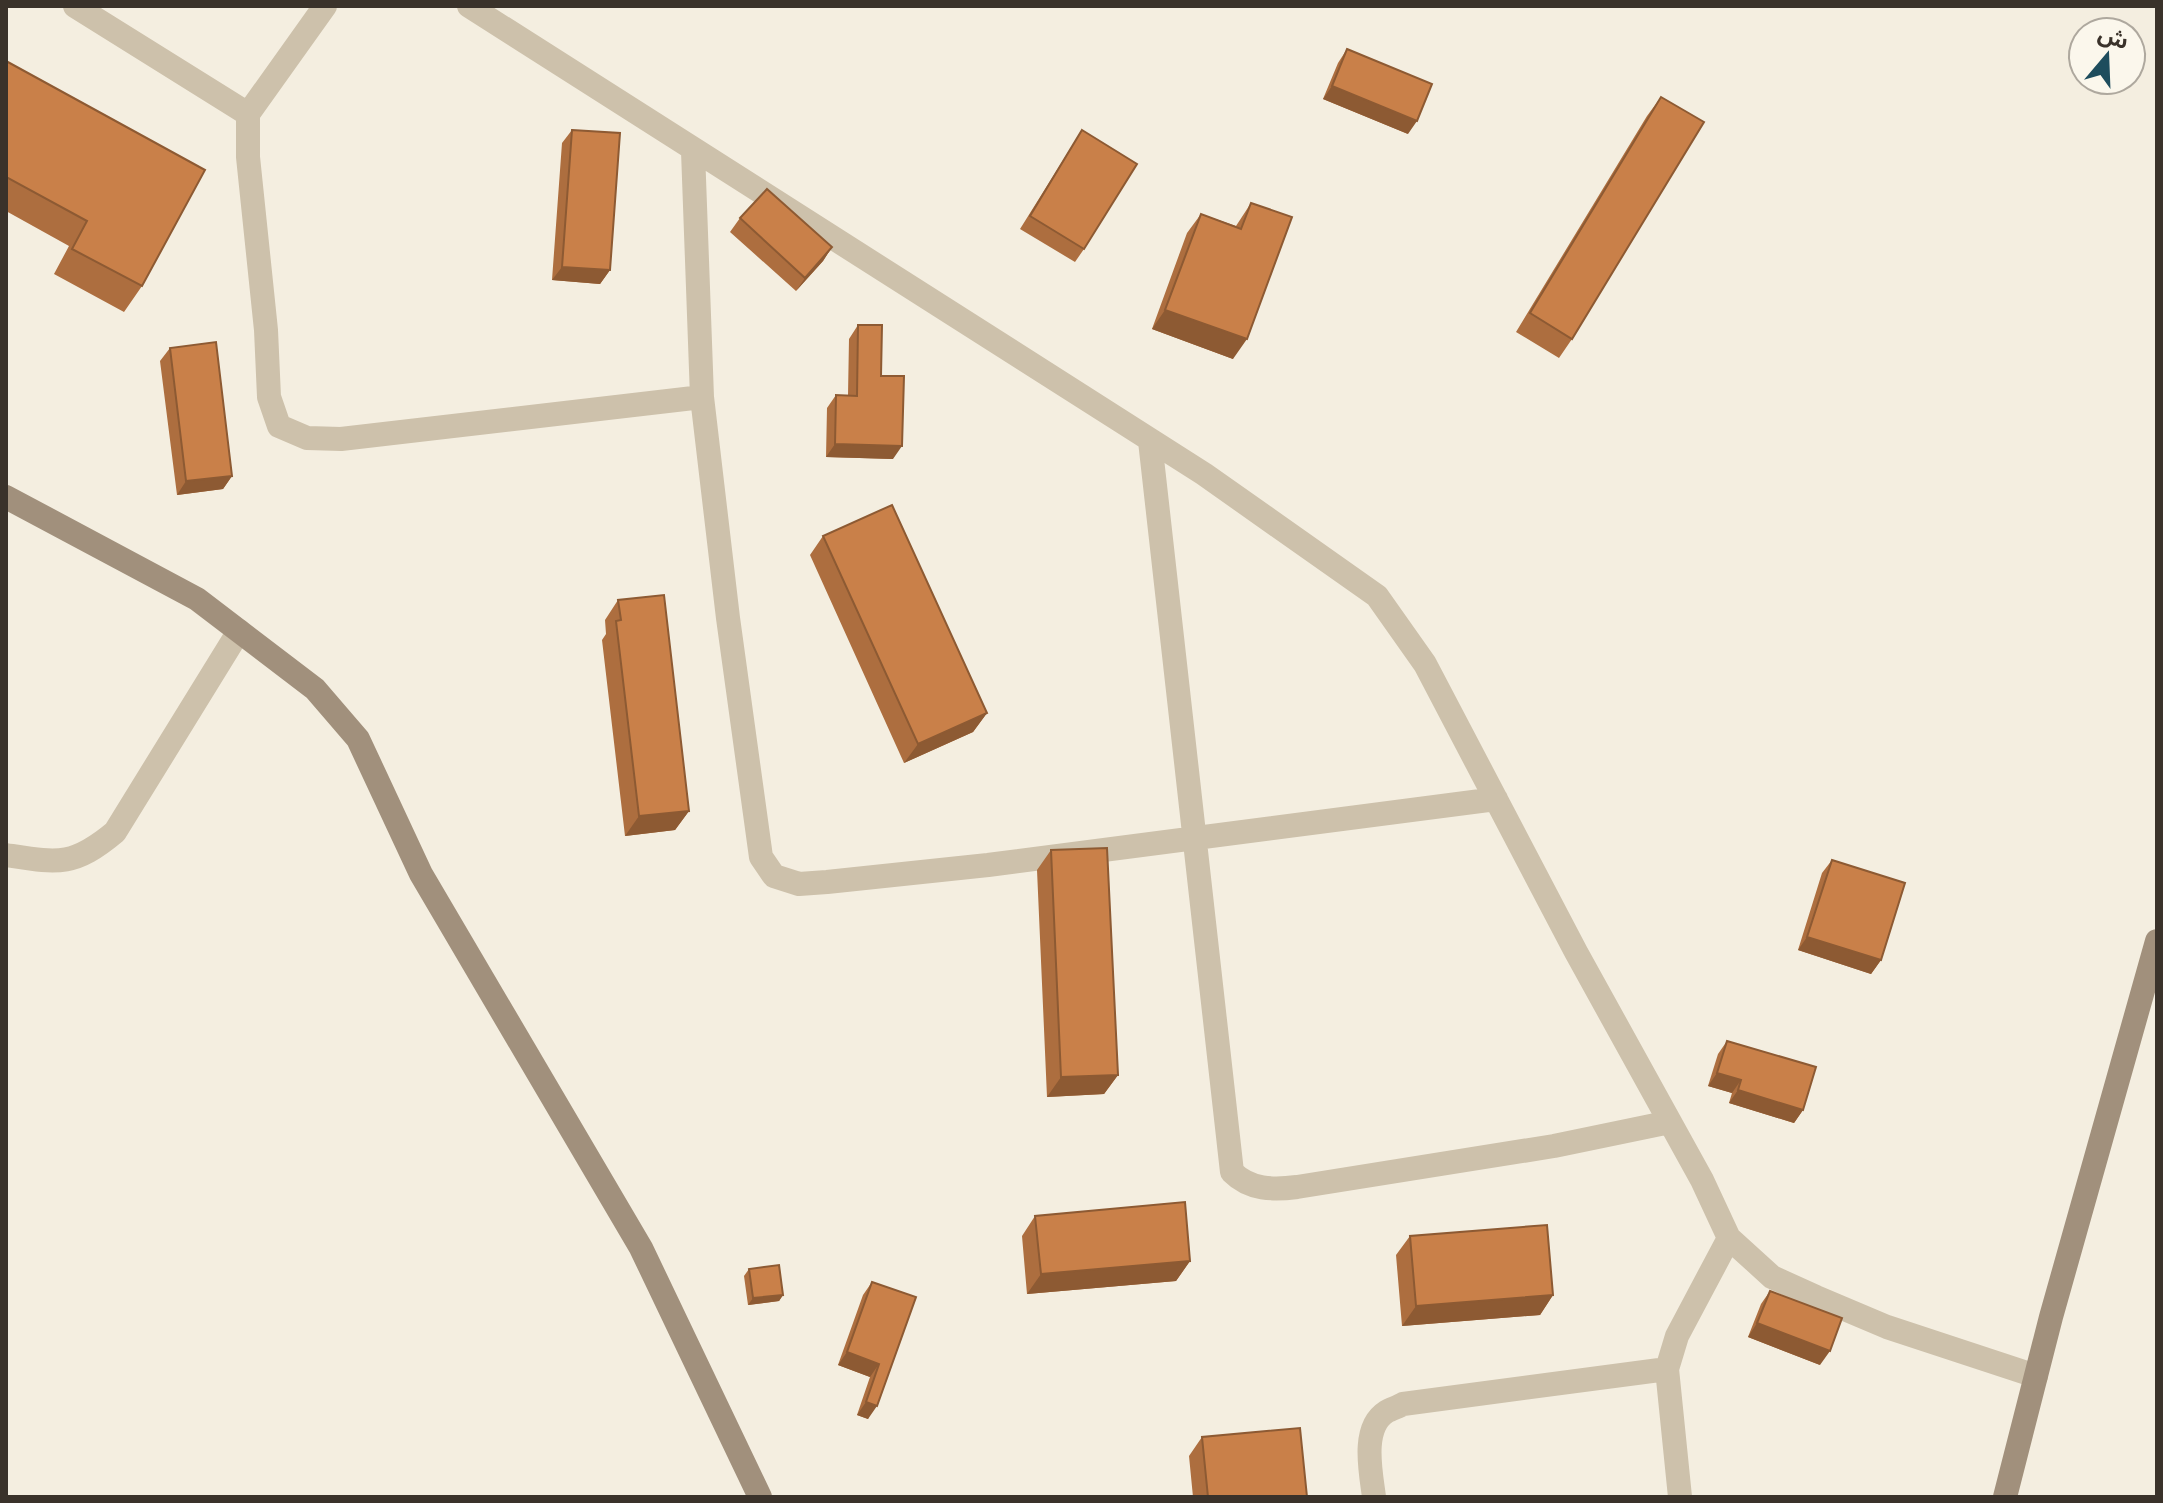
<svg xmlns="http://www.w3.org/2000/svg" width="2163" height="1503" font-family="'Roboto Condensed','Noto Sans Arabic',sans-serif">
<rect width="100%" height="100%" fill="#f4eee0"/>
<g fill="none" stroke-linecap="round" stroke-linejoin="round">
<!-- street -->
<path stroke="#cdc1ab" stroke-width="24" d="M 75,6 L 248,114 L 325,6
M 469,6 L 1204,474 L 1377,596 L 1425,664 L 1576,952 L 1702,1180 L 1729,1238 L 1772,1277 L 1816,1297 L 1887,1327 L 2036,1376
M 248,114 L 248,157 L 266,330 L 269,397 L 279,426 L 307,438 L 341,439 L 702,397 L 693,151
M 702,397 L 728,618 L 761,857 L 774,876 L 799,884 L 827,882 L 988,865 L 1496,799
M 1150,441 L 1232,1172 C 1250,1190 1273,1190 1297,1187 L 1554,1146 L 1670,1122
M 6,855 C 58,863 73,867 115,832 L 239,631
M 1374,1497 C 1371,1473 1361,1428 1386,1412 C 1391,1409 1398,1407 1403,1404 L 1667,1369
M 1680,1497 L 1667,1369 L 1677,1336 L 1729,1238"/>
<!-- secondary -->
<path stroke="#a1907c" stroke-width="24" d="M 6,497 L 197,599 L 315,689 L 358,739 L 421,874 L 641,1248 L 760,1497
M 2005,1497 L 2051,1317 L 2157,941"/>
</g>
<!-- wall -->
<path fill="#ad6e3f" d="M 1347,49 L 1408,134 L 1323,99 L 1338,63 Z
M 6,61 L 142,286 L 124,312 L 54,274 L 69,246 L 6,211 Z
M 1661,97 L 1572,339 L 1559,358 L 1516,332 L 1647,116 Z
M 572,130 L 610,270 L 600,284 L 552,280 L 562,143 Z
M 1082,130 L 1084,249 L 1075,262 L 1020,229 Z
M 1251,203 L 1233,359 L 1152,329 L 1187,233 L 1201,214 L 1236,226 Z
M 740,218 L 832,247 L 823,261 L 796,291 L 730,232 Z
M 858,325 L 881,376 L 893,459 L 826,457 L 827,408 L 836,395 L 848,395 L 849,339 Z
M 170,348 L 232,476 L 223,489 L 177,495 L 160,361 Z
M 823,536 L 987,713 L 973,732 L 904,763 L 810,555 Z
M 618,600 L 689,811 L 675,830 L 625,836 L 602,640 L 606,634 L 605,620 Z
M 1051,850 L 1118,1075 L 1104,1094 L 1047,1097 L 1037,870 Z
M 1832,860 L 1881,960 L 1871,974 L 1798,950 L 1822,873 Z
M 1727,1041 L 1803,1110 L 1794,1123 L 1729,1103 L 1732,1093 L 1708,1086 L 1718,1054 Z
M 1035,1216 L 1190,1261 L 1176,1281 L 1027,1294 L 1022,1236 Z
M 1410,1236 L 1553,1295 L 1540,1315 L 1402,1326 L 1396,1255 Z
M 749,1269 L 783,1295 L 779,1301 L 748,1305 L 744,1276 Z
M 872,1282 L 916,1297 L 868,1419 L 857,1415 L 870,1377 L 838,1365 L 863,1295 Z
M 1770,1291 L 1820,1365 L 1748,1337 L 1761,1304 Z
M 1202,1437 L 1307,1497 L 1193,1497 L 1189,1456 Z"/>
<!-- shaded-wall -->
<path fill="#8d5a33" d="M 1332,86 L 1417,121 L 1408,134 L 1323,99 Z
M 832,247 L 823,261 L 796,291 L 805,278 Z
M 562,267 L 610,270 L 600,284 L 552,280 Z
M 1165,310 L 1247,339 L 1233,359 L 1152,329 Z
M 835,444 L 902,446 L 893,459 L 826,457 Z
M 232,476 L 223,489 L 177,495 L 186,481 Z
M 987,713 L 973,732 L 904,763 L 918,744 Z
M 689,811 L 675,830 L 625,836 L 639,816 Z
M 1807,937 L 1881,960 L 1871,974 L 1798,950 Z
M 1717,1073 L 1741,1080 L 1732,1093 L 1708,1086 Z
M 1118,1075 L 1104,1094 L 1047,1097 L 1061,1077 Z
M 1738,1090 L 1803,1110 L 1794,1123 L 1729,1103 Z
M 1190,1261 L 1176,1281 L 1027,1294 L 1041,1274 Z
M 783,1295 L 779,1301 L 748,1305 L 753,1298 Z
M 1553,1295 L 1540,1315 L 1402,1326 L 1416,1306 Z
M 1757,1323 L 1830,1351 L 1820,1365 L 1748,1337 Z
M 847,1352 L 879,1364 L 870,1377 L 838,1365 Z
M 866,1402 L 877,1406 L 868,1419 L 857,1415 Z"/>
<!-- building -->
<path fill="#c98049" stroke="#8d5a33" stroke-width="2" d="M 1347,49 L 1432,84 L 1417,121 L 1332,86 Z
M 6,61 L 205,170 L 142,286 L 72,249 L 87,221 L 6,177 Z
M 1661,97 L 1704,122 L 1572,339 L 1530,313 Z
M 572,130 L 620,133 L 610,270 L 562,267 Z
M 1082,130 L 1137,164 L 1084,249 L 1030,216 Z
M 767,189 L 832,247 L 805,278 L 740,218 Z
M 1251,203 L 1292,217 L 1247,339 L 1165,310 L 1201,214 L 1241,229 Z
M 858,325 L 882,325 L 881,376 L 904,376 L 902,446 L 835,444 L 836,395 L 857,396 Z
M 216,342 L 232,476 L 186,481 L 170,348 Z
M 892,505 L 987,713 L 918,744 L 823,536 Z
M 664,595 L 689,811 L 639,816 L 616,621 L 621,620 L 618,600 Z
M 1107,848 L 1118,1075 L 1061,1077 L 1051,850 Z
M 1832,860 L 1905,883 L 1881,960 L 1807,937 Z
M 1727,1041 L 1816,1067 L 1803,1110 L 1738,1090 L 1741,1080 L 1717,1073 Z
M 1185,1202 L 1190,1261 L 1041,1274 L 1035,1216 Z
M 1547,1225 L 1553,1295 L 1416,1306 L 1410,1236 Z
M 779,1265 L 783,1295 L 753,1298 L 749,1269 Z
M 872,1282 L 916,1297 L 877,1406 L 866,1402 L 879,1364 L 847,1352 Z
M 1770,1291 L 1842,1318 L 1830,1351 L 1757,1323 Z
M 1300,1428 L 1307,1497 L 1208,1497 L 1202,1437 Z"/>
<!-- border -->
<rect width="2163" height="1503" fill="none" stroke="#3a322a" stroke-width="16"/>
<!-- north arrow -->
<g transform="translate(2107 56) rotate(19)"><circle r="38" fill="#fbf7ec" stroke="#aea89e" stroke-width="2"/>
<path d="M0-6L14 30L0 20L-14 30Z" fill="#1e4d5d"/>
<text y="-12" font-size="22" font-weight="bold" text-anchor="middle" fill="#3a322a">ش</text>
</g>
</svg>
